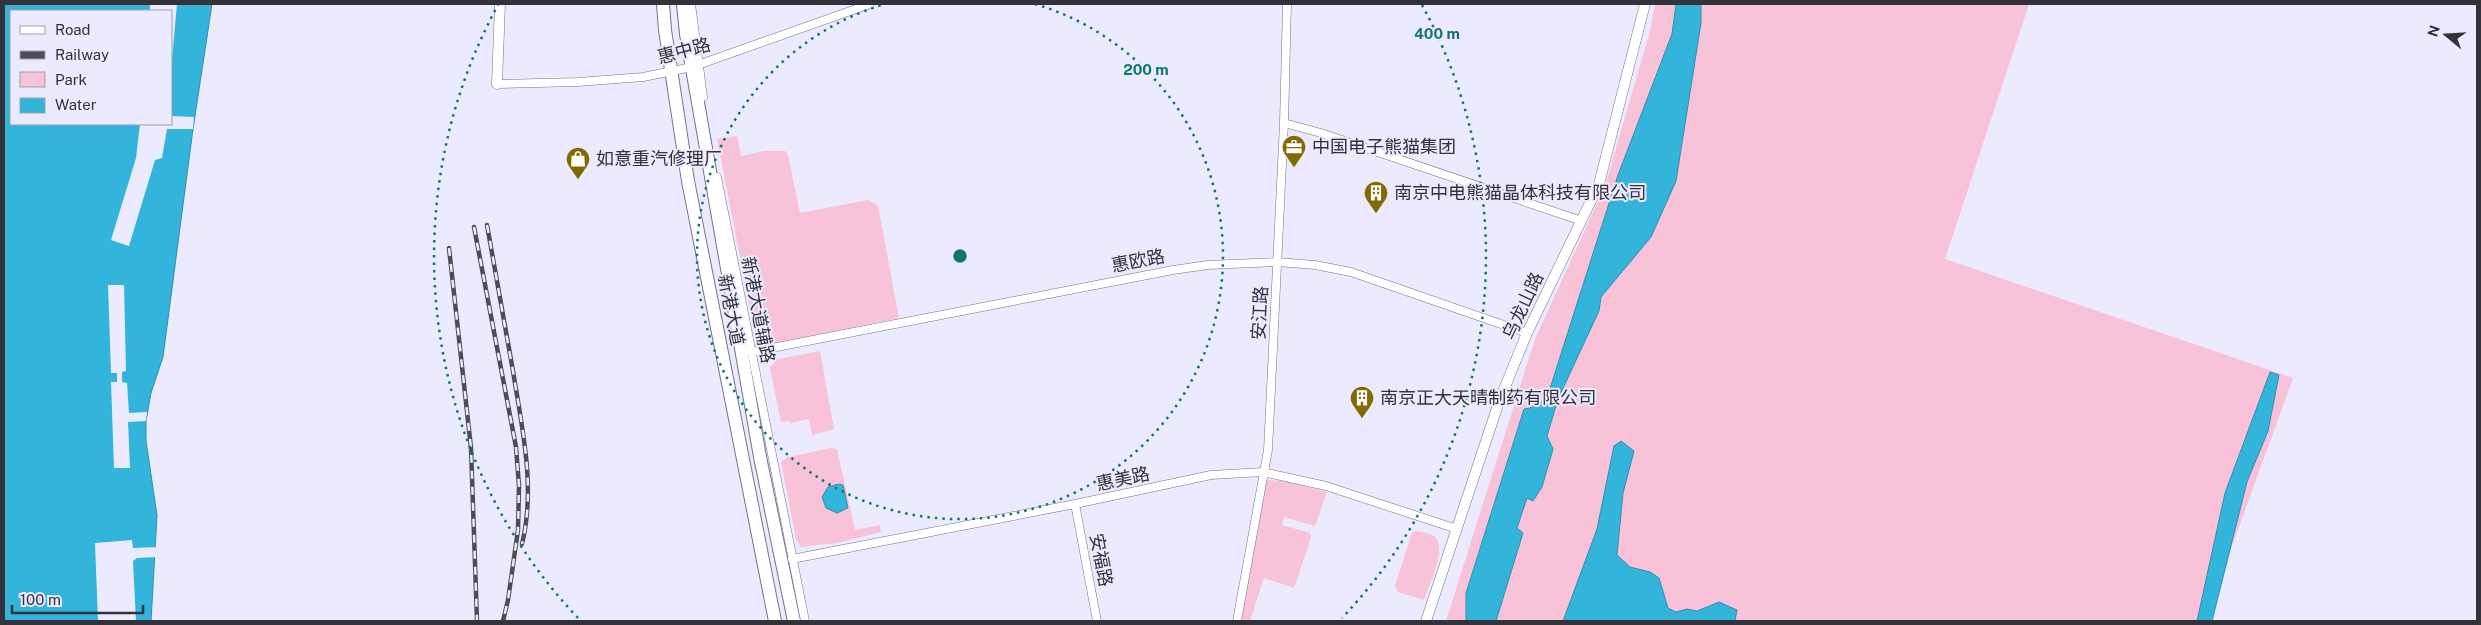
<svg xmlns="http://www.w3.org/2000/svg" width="2481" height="625" font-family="'Public Sans','Noto Sans SC',sans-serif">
<rect width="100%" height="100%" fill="#ebeaff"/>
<!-- green -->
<path fill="#f8c2d8" d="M 1655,4 L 2029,4 L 1945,259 L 2293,378 L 2205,621 L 1446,621 L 1535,339 L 1605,186 L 1650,31 Z
M 737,136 L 741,156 L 764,151 L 785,151 L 788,155 L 800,213 L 868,200 L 878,206 L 899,318 L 776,343 L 762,341 L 755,333 L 717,139 Z
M 820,351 L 834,429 L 812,435 L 809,419 L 790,423 L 790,421 L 781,422 L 770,367 L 778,359 Z
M 831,448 L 837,449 L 855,530 L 880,525 L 881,532 L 837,543 L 801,547 L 796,539 L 781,462 L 788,457 Z
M 1268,480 L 1284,481 L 1327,492 L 1315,526 L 1284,517 L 1282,525 L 1310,533 L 1311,538 L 1294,588 L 1264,578 L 1250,621 L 1240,621 L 1263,487 Z
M 1416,531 C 1422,532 1431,533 1435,537 C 1447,550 1429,585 1424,600 L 1398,592 L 1395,586 L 1412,533 Z"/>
<!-- water -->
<path fill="#33b5db" stroke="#338eab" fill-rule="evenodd" d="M 4,4 L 212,4 L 193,129 L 163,357 L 151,393 L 146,421 L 146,441 L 157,515 L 151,621 L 4,621 ZM 11,11 L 171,11 L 171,124 L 11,124 Z
M 1676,4 L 1701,4 L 1701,23 L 1676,181 L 1651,237 L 1601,297 L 1599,311 L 1558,399 L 1547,436 L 1553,449 L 1542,487 L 1533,501 L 1527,498 L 1517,528 L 1523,533 L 1496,621 L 1466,621 L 1466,593 L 1524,409 L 1530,408 L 1547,398 L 1618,175 L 1672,34 Z
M 2270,372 L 2279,375 L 2268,431 L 2247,482 L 2212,621 L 2197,621 L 2225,493 Z
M 1621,441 L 1634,451 L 1623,493 L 1617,555 L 1630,567 L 1650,572 L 1659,578 L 1668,608 L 1676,612 L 1687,609 L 1697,611 L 1719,602 L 1737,610 L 1735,621 L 1563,621 L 1597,529 L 1614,446 Z
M 839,484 L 843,485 L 848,508 L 837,513 L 826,508 L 822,497 L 828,487 Z"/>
<!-- pier -->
<path fill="#ebeaff" d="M 150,4 L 177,4 L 171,70 L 171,11 L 150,11 Z
M 171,116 L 194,117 L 193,129 L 167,129 L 162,158 L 155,160 L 129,246 L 111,240 L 136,158 L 140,124 L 171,124 Z
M 108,285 L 124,285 L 126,371 L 122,372 L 122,382 L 127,383 L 129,413 L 147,412 L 146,421 L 128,422 L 130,468 L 114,468 L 111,382 L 117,382 L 117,373 L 111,373 Z
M 132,540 L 133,548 L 159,547 L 158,557 L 137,558 L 133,561 L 136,621 L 98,621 L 95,543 Z"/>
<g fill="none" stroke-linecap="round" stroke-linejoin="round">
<defs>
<path id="minor" d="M 691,4 L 703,97
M 497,84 L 578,82 L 643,77 L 692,67 L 870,4
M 1284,123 L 1321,133 L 1582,221
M 717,177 L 805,621
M 751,352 L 1173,270 L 1208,265 L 1277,262 L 1315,265 L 1351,272 L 1527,333
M 1075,504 L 1097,621
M 792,559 L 1075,504 L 1211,475 L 1263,472 L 1326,486 L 1457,529
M 1237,621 L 1268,450 L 1284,123 L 1287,4"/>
<path id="tertiary" d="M 497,84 L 500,4
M 1426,621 L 1500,399 L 1527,333 L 1599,184 L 1645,4"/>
<path id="primary" d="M 663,4 L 665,30 L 688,181 L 775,621
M 683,4 L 686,34 L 760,457 L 794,621"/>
</defs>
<!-- minor casing -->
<use href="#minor" stroke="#747385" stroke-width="9"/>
<!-- tertiary casing -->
<use href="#tertiary" stroke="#747385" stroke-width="11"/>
<!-- primary casing -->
<use href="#primary" stroke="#747385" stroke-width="14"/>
<!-- minor -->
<use href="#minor" stroke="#fff" stroke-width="8"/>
<!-- tertiary -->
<use href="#tertiary" stroke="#fff" stroke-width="10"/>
<!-- primary -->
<use href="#primary" stroke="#fff" stroke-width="12"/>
<defs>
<path id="rail" d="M 487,225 C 496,274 504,323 513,371 C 522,428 536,487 522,544
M 474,227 L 516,447 L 519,486 L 518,530 L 508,600 L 503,621
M 449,248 L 471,448 L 477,621"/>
</defs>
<!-- rail casing -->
<use href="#rail" stroke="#4e4d57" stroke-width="4.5"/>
<!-- rail -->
<use href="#rail" stroke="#ebeaff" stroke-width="2.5" stroke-dasharray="8" stroke-linecap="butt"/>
</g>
<!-- distance rings -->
<g fill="none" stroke="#0f766e" stroke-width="2.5" stroke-dasharray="2.5 5">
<path d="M1035 4A263 263 0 1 1 885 4"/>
<path d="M578 618A526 526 0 0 1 498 5M1422 5A526 526 0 0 1 1342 618"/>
</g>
<!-- icons -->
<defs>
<symbol id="office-pin" viewBox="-11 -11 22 30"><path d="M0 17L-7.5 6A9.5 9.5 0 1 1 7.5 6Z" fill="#846902" stroke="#ebeaff"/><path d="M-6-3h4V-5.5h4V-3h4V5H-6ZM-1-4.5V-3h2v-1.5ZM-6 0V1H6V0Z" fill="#fff"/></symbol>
<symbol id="shop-pin" viewBox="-11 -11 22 30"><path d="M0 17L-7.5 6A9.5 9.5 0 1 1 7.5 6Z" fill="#846902" stroke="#ebeaff"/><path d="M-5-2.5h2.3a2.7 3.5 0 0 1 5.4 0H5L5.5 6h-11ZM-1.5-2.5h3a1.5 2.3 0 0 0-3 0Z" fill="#fff"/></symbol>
<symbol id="building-pin" viewBox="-11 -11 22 30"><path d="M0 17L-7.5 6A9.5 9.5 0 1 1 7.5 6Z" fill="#846902" stroke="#ebeaff"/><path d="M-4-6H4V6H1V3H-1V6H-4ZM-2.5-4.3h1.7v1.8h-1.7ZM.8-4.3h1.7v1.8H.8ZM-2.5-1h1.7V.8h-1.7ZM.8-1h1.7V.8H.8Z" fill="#fff"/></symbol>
</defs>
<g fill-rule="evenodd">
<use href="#office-pin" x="1280" y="133" width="28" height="38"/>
<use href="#shop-pin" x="564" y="145" width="28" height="38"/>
<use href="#building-pin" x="1362" y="179" width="28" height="38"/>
<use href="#building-pin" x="1348" y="384" width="28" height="38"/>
</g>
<g text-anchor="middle" stroke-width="4" stroke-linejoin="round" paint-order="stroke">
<!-- street labels -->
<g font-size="18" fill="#33323a" stroke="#ebeaff">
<text transform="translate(684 51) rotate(-15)" y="6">惠中路</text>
<text transform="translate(1138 261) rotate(-11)" y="6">惠欧路</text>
<text transform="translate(1523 306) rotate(-65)" y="6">乌龙山路</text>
<text transform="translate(731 310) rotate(79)" y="6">新港大道</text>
<text transform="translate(758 310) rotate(79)" y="6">新港大道辅路</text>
<text transform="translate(1260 313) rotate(-87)" y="6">安江路</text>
<text transform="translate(1123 479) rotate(-12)" y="6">惠美路</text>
<text transform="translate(1101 560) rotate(79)" y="6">安福路</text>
</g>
<!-- poi labels -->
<g font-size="18" fill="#33323a" stroke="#ebeaff" text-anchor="start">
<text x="1312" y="153">中国电子熊猫集团</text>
<text x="596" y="165">如意重汽修理厂</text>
<text x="1394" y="199">南京中电熊猫晶体科技有限公司</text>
<text x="1380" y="404">南京正大天晴制药有限公司</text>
</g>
</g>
<circle cx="960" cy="256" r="8" fill="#0f766e" stroke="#ebeaff" stroke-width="2.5"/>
<g font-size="15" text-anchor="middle" font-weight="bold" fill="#0f766e" stroke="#ebeaff" stroke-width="4" stroke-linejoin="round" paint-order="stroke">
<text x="1437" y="39">400 m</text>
<text x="1146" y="75">200 m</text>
</g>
<!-- border -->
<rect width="2481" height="625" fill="none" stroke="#33323a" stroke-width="10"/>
<!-- legend -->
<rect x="10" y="10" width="162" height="115" fill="#ebeaff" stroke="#a1a0b0"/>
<rect x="20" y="26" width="25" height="8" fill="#ffffff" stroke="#a1a0b0"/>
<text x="55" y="35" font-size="15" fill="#33323a">Road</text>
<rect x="20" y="51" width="25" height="8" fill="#4e4d57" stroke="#a1a0b0"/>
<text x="55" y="60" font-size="15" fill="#33323a">Railway</text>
<rect x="20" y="72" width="25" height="15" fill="#f8c2d8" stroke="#a1a0b0"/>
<text x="55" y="85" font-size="15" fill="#33323a">Park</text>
<rect x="20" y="98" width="25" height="15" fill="#33b5db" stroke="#a1a0b0"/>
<text x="55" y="110" font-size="15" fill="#33323a">Water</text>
<!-- north arrow -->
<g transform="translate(2446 35) rotate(288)" stroke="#ebeaff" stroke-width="4" paint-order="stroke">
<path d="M0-4L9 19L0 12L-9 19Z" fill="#33323a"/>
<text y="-8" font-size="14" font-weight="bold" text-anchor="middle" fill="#33323a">N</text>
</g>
<!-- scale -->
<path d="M12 605v8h131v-8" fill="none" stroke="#33323a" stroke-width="2.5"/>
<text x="20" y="605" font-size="15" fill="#33323a" stroke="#ebeaff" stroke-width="4" paint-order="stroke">100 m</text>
</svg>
